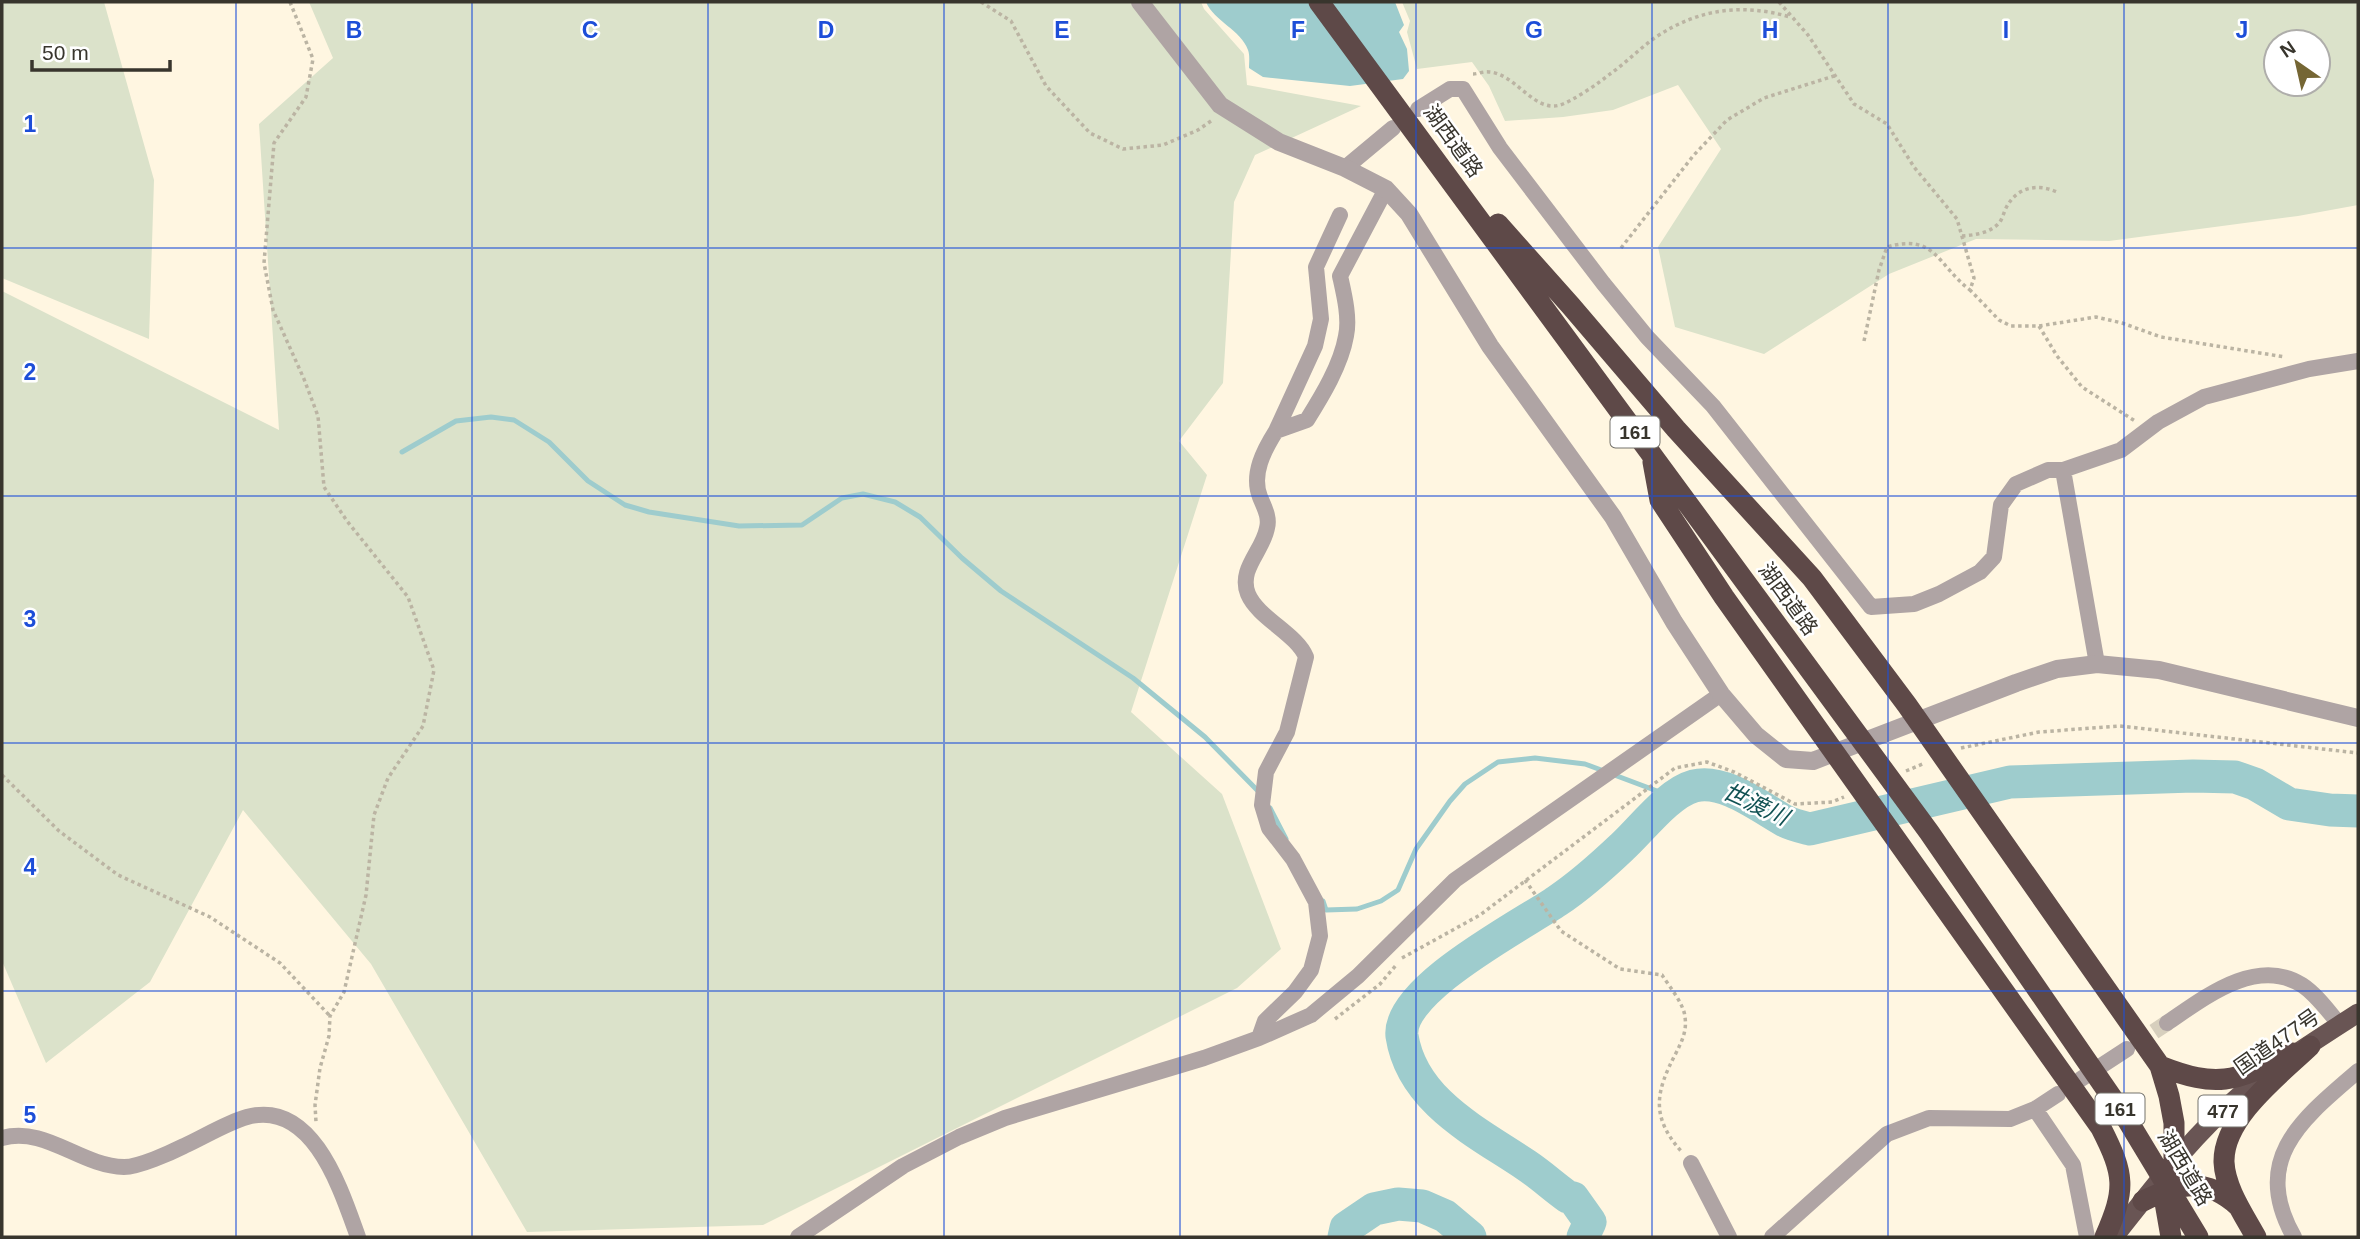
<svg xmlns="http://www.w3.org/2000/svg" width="2360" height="1239" font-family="Helvetica,'Noto Sans JP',sans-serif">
<rect width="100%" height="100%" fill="#fff6e1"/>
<!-- green -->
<path fill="#dbe2ca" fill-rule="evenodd" d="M 2,2 L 104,2 L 154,180 L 149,339 L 2,278 Z
M 309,2 L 1201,2 L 1204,9 L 1244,54 L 1247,85 L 1361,106 L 1255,155 L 1234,202 L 1223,383 L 1179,441 L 1207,475 L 1131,712 L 1222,794 L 1281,949 L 1237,988 L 763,1225 L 527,1232 L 371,964 L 243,810 L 150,982 L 46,1063 L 2,961 L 2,291 L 279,430 L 259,124 L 333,58 Z
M 1402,2 L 2358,2 L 2358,205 L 2298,216 L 2109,241 L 1976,239 L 1889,274 L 1764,354 L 1675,327 L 1658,247 L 1721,149 L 1678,85 L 1613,110 L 1563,117 L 1505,121 L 1489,86 L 1472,62 L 1417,69 L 1407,32 L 1410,21 ZM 2276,42 L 2318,42 L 2318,84 L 2276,84 Z"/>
<!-- water -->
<path fill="#9ecccd" d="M 1206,2 L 1395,2 L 1404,25 L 1399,32 L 1407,49 L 1409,71 L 1403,79 L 1350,86 L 1263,77 L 1249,68 C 1249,63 1250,55 1248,50 C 1241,30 1214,21 1206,2 Z"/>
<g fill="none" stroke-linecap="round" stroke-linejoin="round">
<!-- stream -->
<path stroke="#9ecccd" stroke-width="5" d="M 402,452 L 456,421 L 491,417 L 514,420 L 549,442 L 588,481 L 625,505 L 649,512 L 739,526 L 802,525 L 842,498 L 863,494 L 895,502 L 920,517 L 962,558 L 1001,591 L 1133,678 L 1205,737 L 1258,791
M 1270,808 L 1286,839
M 1323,901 L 1326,910 L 1357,909 L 1381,901 L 1398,890 L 1416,849 L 1450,801 L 1465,784 L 1498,762 L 1535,758 L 1585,764 L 1673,797"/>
<!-- river -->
<path stroke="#9ecccd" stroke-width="33" d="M 1344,1237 L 1346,1228 L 1374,1209 L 1398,1204 L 1422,1206 L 1445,1216 L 1470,1237
M 1583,1237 L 1590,1222 L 1573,1198 L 1568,1197 C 1554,1187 1541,1175 1526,1165 C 1477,1132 1412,1101 1402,1036 C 1396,990 1522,925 1557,901 C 1578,887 1603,865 1622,847 C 1641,830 1668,793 1694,786 C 1723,778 1760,807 1785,821 C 1793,825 1802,827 1810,829 L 2010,782 L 2193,776 L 2235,777 L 2255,784 L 2289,804 L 2330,810 L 2358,811"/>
<!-- minor-tunnel -->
<path stroke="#d7cfbd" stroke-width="16" stroke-dasharray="16 8" stroke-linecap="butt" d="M 2134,1045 L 2167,1023"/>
<!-- path -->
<path stroke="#bbb4a3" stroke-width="3.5" stroke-dasharray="3.5 3.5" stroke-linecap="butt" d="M 290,2 L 313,59 L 306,97 L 274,143 L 264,263 L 273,310 L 304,379 L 318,416 L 324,487 L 347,521 L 408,597 L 434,670 L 423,726 L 388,778 L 374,815 L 366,895 L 344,992 L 330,1016 L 329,1036 L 320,1068 L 315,1105 L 316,1122
M 981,2 L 1011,21 L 1046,86 L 1090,133 L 1123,149 L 1163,145 L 1198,130 L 1211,121
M 1779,2 L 1808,35 L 1854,104 L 1887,124 L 1914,167 L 1957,219 L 1974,278 L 1970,290 L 1999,320 L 2011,326 L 2039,326 L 2096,317 L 2122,323 L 2161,337 L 2285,357
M 1473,74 C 1478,74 1484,71 1489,72 C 1515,73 1534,113 1560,105 C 1573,101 1599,83 1610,74 C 1626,63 1640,48 1656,37 C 1698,9 1742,3 1790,17
M 1962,236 C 1975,235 1990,233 1999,223 C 2002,220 2004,212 2006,208 C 2017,186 2039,183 2059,193
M 1621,248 L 1693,156 L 1727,120 L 1764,98 L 1834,76
M 2039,326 L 2057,356 L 2082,387 L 2135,421
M 1864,341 L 1879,270 L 1887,247 C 1936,233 1937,265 1970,290
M 1961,748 L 2039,732 L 2120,726 L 2358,753
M 1906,771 L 1925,763
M 2,775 L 59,831 L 118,875 L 210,917 L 280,963 L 330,1016
M 1525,880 L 1561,931 L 1620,969 L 1662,975 C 1669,986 1684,1004 1685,1017 C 1687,1031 1682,1041 1676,1053 C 1656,1091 1650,1116 1681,1151
M 1402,958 L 1480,915 L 1675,768 L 1707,762 L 1734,772 L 1795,804 L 1832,802 L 1844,797
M 1335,1019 L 1380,984 L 1397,964"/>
<!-- minor -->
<path stroke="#afa4a4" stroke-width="16" d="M 1418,109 L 1450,89 L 1463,89 L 1500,148 L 1603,283 L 1647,337 L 1713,406 L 1871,607 L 1914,604 L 1939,594 L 1980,572 L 1994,557 L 2001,505 L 2016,484 L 2048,470 L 2063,470
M 1345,168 L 1393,128
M 1276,431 L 1315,346 L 1321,319 L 1316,267 L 1340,215
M 2097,664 L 2063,470 L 2121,450 L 2158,422 L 2204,397 L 2309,369 L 2358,361
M 2167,1023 C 2204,998 2256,956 2302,985 C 2316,994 2329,1012 2340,1025
M 1259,1038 L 1265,1021 L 1295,992 L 1311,970 L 1320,936 L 1316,902 L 1293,859 L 1269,828 L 1262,805 L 1266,772 L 1287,732 L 1306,657 C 1297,634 1258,618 1248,594 C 1238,569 1263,551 1267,528 C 1270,517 1264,507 1260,497 C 1251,474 1264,450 1276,431 L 1307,420 C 1322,396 1341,365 1346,336 C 1350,318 1344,294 1340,276 L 1386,189
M 2081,1079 L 2127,1049
M 2035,1109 L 2073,1165 L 2087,1237
M 2,1138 C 46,1126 80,1166 124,1167 C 139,1167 170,1153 184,1146 C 204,1137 226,1123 247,1117 C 313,1099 341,1190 358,1237
M 1691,1163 L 1729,1237
M 798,1237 L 903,1166 L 959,1137 L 1005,1118 L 1204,1058 L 1259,1038 L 1311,1015 L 1358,976 L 1455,880 L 1721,694
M 1772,1237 L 1887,1134 L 1929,1118 L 2010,1119 L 2035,1109 L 2058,1094
M 2294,1237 C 2250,1159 2302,1119 2358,1071"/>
<!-- tertiary -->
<path stroke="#afa4a4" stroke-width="18" d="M 1140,2 L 1220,105 L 1279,142 L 1345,168 L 1386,189 L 1409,214 L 1490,346 L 1613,517 L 1674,622 L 1721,694 L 1756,735 L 1786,759 L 1813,761 L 2016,683 L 2057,669 L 2097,664 L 2159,670 L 2358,718"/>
<!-- trunk -->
<path stroke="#695554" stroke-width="19" d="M 2114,1237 C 2153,1188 2191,1137 2239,1096 C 2276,1065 2318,1039 2358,1013"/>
<!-- motorway -->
<path stroke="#5e4948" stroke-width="21" d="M 1319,2 L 1929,832 L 2128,1121 L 2198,1237
M 1498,224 L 1571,306 L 1676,429 L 1812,578 L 1907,705 L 2160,1066 L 2169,1096 L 2174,1123 L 2174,1161 L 2163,1191 L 2171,1237
M 1653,462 L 1660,500 L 1724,597 L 2101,1128 C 2125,1175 2126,1189 2105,1237
M 2160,1066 C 2221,1090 2236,1080 2293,1053
M 2143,1201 C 2180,1183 2206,1177 2238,1206
M 2256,1237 C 2244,1215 2225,1188 2224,1162 C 2223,1117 2281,1074 2310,1046"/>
</g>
<!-- grid -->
<path fill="none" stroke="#1d4ed8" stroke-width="2" stroke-opacity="0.55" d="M 236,2 L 236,1237M 472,2 L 472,1237M 708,2 L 708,1237M 944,2 L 944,1237M 1180,2 L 1180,1237M 1416,2 L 1416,1237M 1652,2 L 1652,1237M 1888,2 L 1888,1237M 2124,2 L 2124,1237M 2,248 L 2358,248M 2,496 L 2358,496M 2,743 L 2358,743M 2,991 L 2358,991"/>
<g text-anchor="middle" stroke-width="5" stroke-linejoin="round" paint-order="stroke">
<!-- shield labels -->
<g fill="#fff" stroke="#74726c" stroke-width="2">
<rect x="1610.5" y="416.5" width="49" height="31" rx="5"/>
<rect x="2095.5" y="1093.5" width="49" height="31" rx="5"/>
<rect x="2198.5" y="1095.5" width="49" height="31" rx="5"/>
</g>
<g font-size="19" font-weight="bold" fill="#38352d">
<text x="1635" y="439">161</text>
<text x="2120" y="1116">161</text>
<text x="2223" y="1118">477</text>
</g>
<!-- street labels -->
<g font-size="21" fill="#38352d" stroke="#fff">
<text transform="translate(1453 141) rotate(54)" y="7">湖西道路</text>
<text transform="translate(1788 599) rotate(54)" y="7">湖西道路</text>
<text transform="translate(2277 1042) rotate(-35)" y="7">国道477号</text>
<text transform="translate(2185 1168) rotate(59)" y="7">湖西道路</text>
</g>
<!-- water labels -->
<g font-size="23" font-style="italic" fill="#115254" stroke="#fff">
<text transform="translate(1756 804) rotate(25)" y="8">世渡川</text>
</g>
</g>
<g font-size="23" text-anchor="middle" font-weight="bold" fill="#1d4ed8" stroke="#fff" stroke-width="5" stroke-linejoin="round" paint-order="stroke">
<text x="354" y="38">B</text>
<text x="590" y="38">C</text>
<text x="826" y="38">D</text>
<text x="1062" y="38">E</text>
<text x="1298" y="38">F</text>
<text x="1534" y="38">G</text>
<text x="1770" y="38">H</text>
<text x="2006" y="38">I</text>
<text x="2242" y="38">J</text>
<text x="30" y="132">1</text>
<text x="30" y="380">2</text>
<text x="30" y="627">3</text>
<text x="30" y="875">4</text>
<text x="30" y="1123">5</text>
</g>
<!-- border -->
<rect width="2360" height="1239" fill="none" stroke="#38352d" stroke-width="7"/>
<!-- north arrow -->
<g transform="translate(2297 63) rotate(326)"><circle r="33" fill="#ffffff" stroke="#afaeab" stroke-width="2"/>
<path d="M0-5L12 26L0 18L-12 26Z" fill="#756634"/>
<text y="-10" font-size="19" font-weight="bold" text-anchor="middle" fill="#38352d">N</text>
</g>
<!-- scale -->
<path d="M32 60v10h138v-10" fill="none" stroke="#38352d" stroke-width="3.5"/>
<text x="42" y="60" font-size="21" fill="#38352d" stroke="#ffffff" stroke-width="5" paint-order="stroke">50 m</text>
</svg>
